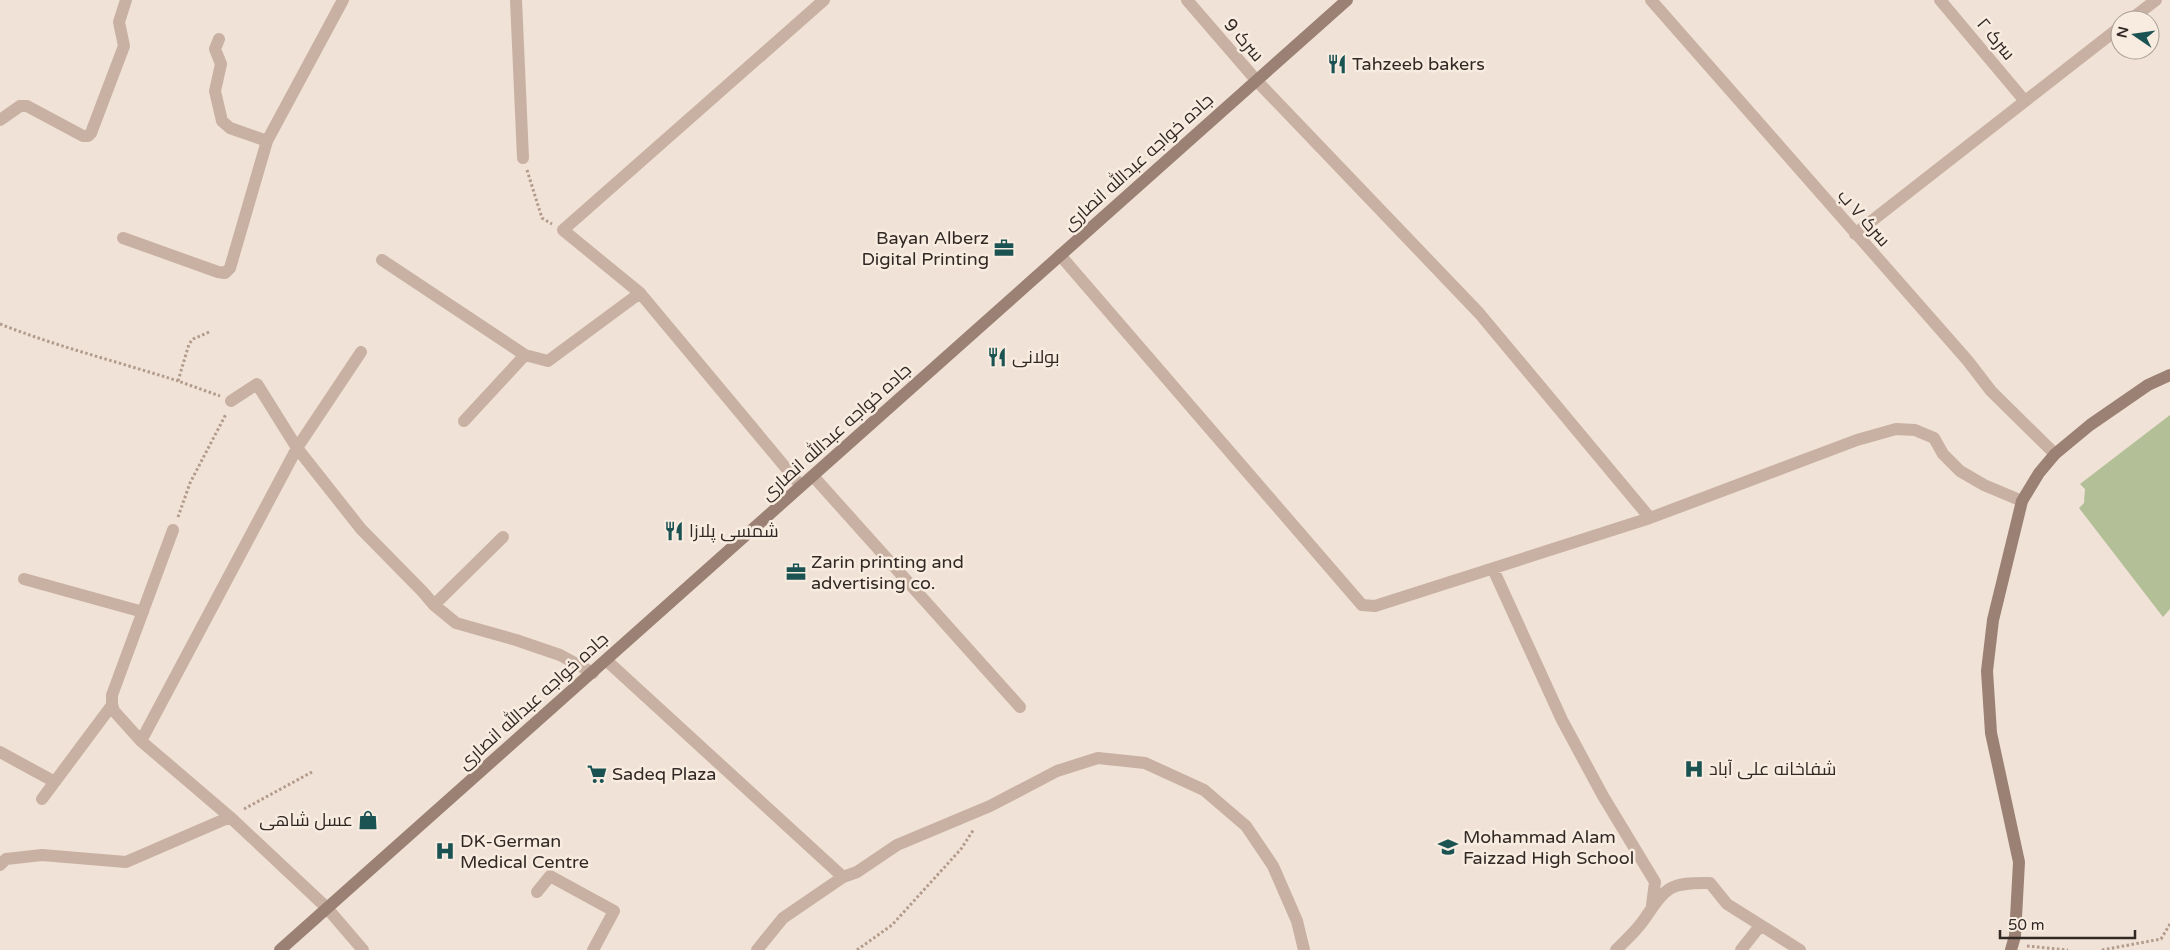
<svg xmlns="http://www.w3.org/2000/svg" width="2170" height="950" font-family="'Varela Round',Cairo,sans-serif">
<rect width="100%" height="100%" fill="#f0e2d6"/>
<!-- green -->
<path fill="#b3bf96" d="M 2170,415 L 2170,609 L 2163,617 L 2079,508 L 2084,503 L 2085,489 L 2080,484 Z"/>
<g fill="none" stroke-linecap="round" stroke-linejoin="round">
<!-- path -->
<path stroke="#b39b8c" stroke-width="3" stroke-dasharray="2.5 2.5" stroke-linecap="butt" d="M 527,170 L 542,218 L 552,224
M 0,324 C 58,347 119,362 178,381
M 209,332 L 193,339 L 189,344 L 178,381 L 220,396
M 178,517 L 190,483 L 226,414
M 244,809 L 312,772
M 2027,946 L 2068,950
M 857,950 L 892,925 L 961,849 L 974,829
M 2102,950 L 2161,939 L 2170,924"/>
<!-- street -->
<path stroke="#c8b1a2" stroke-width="12" d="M 516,0 L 523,158
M 1187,0 L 1256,80 L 1479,313 L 1650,518
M 1651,0 L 1968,361 L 1991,391 L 2055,454
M 1940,0 L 2024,100
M 2130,20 L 2156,0
M 219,39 L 215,49 L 221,64 L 215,91 L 222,121 L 230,128 L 267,141
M 0,120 L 20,106 L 27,106 L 83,136 L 88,136 L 91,133 L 124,46 L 119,22 L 126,0
M 1855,234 L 2120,27
M 123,238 L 218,272 L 225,273 L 230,268 L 267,141 L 343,0
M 1060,255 L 1362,605 L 1375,606 L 1650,518 L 1857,440 L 1896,429 L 1915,430 L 1934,438 L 1943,454 L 1960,471 L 1984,485 L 2022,501
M 382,260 L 525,355 L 548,361 L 640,293
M 231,401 L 257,384 L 297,448 L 361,529 L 423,592 L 434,605 L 456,623 L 516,640 L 560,655 L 593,673
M 464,421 L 525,355
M 813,476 L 1020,707
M 801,486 L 640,293 L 563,230 L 824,0
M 173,530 L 112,695 L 112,705 L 114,711 L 141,741 L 230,817 L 327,908 L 363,950
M 1493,569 L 1562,720 L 1603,796 L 1655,882 L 1652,905
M 24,579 L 143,612
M 434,605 L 503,537
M 606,660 L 843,877
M 141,741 L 297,448 L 361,352
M 0,752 L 55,782
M 42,799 L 112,705
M 0,865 L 6,859 L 42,855 L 126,862 L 230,817
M 537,892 L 550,876 L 614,911 L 593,950
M 757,950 L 783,918 L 843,877 L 857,872 L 897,845 L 990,806 L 1057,771 L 1098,758 L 1145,763 L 1204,790 L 1246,826 L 1273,866 L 1297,921 L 1304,950
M 1616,950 C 1625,941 1636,931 1643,921 C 1666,888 1667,882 1710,883 L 1727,904 L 1800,950
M 1741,950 L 1760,926"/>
<!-- secondary -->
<path stroke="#9b8074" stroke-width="12" d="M 280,950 L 1347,0
M 2011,950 L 2015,936 L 2019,862 L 1991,733 L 1987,671 L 1993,620 L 2022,501 L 2039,473 L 2055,454 L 2090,425 L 2148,385 L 2170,375"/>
</g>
<!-- icons -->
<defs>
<symbol id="restaurant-bare" viewBox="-9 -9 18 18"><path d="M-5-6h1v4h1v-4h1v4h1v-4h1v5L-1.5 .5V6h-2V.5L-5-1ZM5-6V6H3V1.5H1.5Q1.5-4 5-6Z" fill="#1b5353" stroke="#f8ece1" stroke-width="2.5" paint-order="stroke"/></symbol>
<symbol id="office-bare" viewBox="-9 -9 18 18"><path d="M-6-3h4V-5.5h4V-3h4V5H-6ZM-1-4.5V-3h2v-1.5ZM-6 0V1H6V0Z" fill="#1b5353" stroke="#f8ece1" stroke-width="2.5" paint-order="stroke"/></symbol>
<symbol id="hospital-bare" viewBox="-9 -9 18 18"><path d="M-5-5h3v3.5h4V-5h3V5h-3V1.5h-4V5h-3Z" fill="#1b5353" stroke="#f8ece1" stroke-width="2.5" paint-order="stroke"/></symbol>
<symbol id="supermarket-bare" viewBox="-9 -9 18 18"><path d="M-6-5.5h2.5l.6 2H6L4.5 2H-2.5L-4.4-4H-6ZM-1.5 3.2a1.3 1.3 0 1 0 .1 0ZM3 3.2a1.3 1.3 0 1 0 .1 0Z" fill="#1b5353" stroke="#f8ece1" stroke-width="2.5" paint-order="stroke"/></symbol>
<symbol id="shop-bare" viewBox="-9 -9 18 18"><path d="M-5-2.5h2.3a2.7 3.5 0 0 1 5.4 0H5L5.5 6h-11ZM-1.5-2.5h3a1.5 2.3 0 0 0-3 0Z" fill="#1b5353" stroke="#f8ece1" stroke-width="2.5" paint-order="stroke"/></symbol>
<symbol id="school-bare" viewBox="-9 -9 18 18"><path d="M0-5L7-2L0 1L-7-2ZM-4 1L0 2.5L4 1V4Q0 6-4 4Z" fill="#1b5353" stroke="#f8ece1" stroke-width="2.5" paint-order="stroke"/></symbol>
</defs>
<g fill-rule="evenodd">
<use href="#restaurant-bare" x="1323" y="50" width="28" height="28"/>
<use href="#office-bare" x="990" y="234" width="28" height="28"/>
<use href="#restaurant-bare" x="983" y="343" width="28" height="28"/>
<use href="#restaurant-bare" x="660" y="517" width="28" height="28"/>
<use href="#office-bare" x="782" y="558" width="28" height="28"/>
<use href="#hospital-bare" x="1680" y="755" width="28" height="28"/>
<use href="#supermarket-bare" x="583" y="760" width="28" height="28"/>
<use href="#shop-bare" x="354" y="806" width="28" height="28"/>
<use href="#school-bare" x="1434" y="833" width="28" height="28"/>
<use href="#hospital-bare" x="431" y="837" width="28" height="28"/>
</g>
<g text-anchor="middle" stroke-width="5" stroke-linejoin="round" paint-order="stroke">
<!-- street labels -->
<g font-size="18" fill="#322824" stroke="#f8ece1">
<text transform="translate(1996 39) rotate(50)" y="6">سرک ۲</text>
<text transform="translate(1244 40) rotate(49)" y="6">سرک 9</text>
<text transform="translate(1138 162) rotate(-42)" y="6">جاده خواجه عبدالله انصاری</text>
<text transform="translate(1864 218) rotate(49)" y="6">سرک ۷ ب</text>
<text transform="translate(836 432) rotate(-42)" y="6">جاده خواجه عبدالله انصاری</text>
<text transform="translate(533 701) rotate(-42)" y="6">جاده خواجه عبدالله انصاری</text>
</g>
<!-- poi labels -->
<g font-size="18" fill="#322824" stroke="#f8ece1" text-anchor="start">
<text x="1352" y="70">Tahzeeb bakers</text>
<text x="989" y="244" text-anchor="end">Bayan Alberz<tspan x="989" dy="21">Digital Printing</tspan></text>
<text x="1012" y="363">بولانی</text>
<text x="689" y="537">شمسی پلازا</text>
<text x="811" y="568">Zarin printing and<tspan x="811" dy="21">advertising co.</tspan></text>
<text x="1709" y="775">شفاخانه علی آباد</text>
<text x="612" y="780">Sadeq Plaza</text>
<text x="353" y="826" text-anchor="end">عسل شاهی</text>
<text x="1463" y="843">Mohammad Alam<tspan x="1463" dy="21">Faizzad High School</tspan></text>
<text x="460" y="847">DK-German<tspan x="460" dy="21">Medical Centre</tspan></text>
</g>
</g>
<!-- north arrow -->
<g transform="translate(2135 35) rotate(283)"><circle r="24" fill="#f8ece1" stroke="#a99e95"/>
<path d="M0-4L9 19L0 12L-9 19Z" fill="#1b5353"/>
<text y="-8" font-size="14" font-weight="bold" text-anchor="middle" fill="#322824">N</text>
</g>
<!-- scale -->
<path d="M2000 930v8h135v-8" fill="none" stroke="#322824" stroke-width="2.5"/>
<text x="2008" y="930" font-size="15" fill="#322824" stroke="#f8ece1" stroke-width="4" paint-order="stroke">50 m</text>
</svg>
